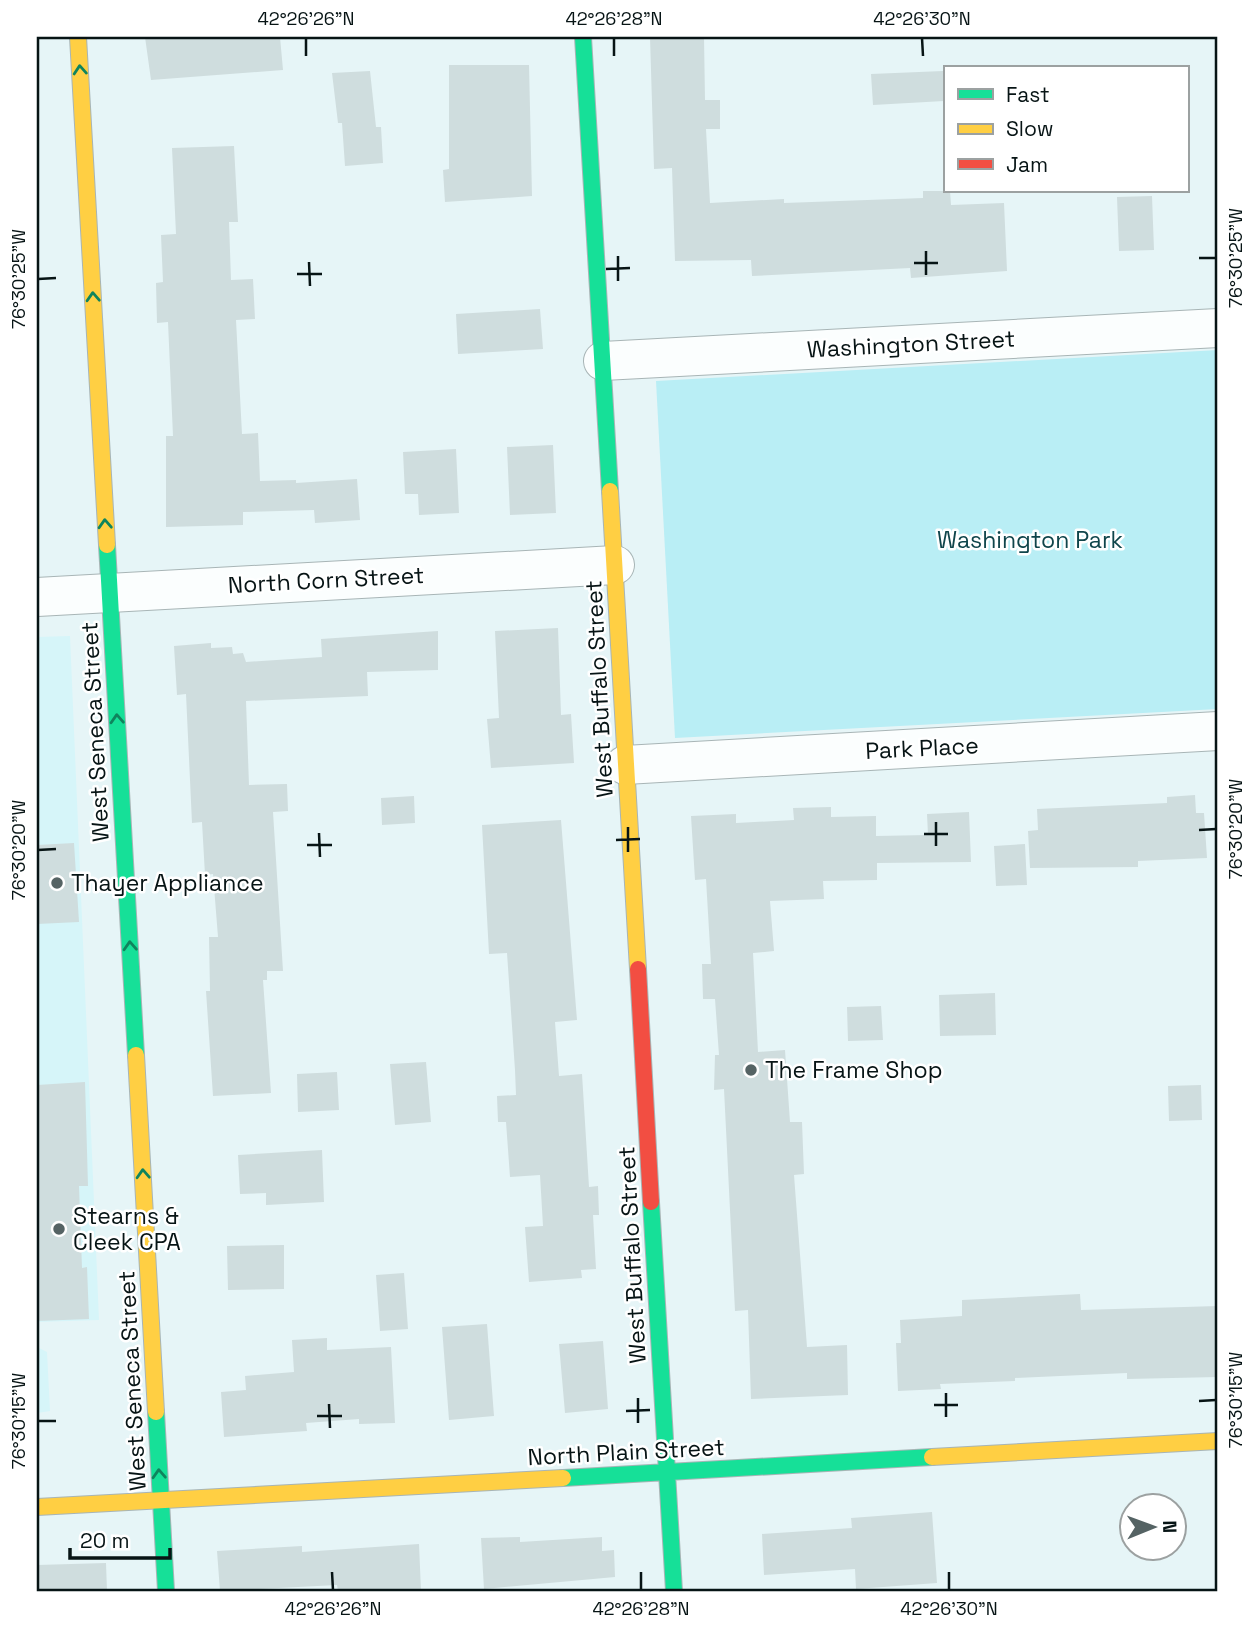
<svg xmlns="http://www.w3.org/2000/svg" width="1255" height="1628" font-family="'Space Grotesk',sans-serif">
<rect width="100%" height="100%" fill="#e6f5f7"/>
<!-- built -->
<path fill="#d6f5f9" d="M 70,636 L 99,1320 L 37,1322 L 37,637 Z
M 37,1347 L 47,1352 L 50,1411 L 37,1413 Z"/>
<!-- green -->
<path fill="#b9eef5" d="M 1218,350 L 1218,709 L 675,738 L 656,381 Z"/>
<!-- building -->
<path fill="#cfddde" d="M 145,37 L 280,37 L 283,70 L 151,80 Z
M 650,37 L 704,37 L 705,100 L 720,100 L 720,129 L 706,129 L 710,203 L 784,199 L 784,203 L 923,198 L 923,191 L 950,191 L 951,205 L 1004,203 L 1007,271 L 911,278 L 910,268 L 752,276 L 751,260 L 675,261 L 672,168 L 654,169 Z
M 449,65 L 529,65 L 532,196 L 445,202 L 443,170 L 449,169 Z
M 370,71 L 376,127 L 381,127 L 383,163 L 345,166 L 342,123 L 338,123 L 332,73 Z
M 943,71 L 944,101 L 873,105 L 871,74 Z
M 234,146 L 238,222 L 229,222 L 231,280 L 253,279 L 255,319 L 236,320 L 242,434 L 258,433 L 260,481 L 296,480 L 296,483 L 357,479 L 360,520 L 315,523 L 314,510 L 243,512 L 243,525 L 166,527 L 166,436 L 173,436 L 168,322 L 157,323 L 156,283 L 163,282 L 161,235 L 176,234 L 172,148 Z
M 1152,196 L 1154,250 L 1119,251 L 1117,197 Z
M 540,309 L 543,349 L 458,354 L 456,314 Z
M 553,445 L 556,513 L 510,515 L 507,447 Z
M 456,449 L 459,513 L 419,515 L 418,494 L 405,494 L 403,452 Z
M 558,628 L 561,715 L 571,714 L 574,763 L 491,768 L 487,719 L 499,718 L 495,631 Z
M 438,631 L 438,670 L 367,672 L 368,696 L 246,701 L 249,785 L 287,784 L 288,811 L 273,812 L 283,971 L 267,971 L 267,980 L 263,980 L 271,1093 L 213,1096 L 206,991 L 210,991 L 209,937 L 218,937 L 213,874 L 205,875 L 202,822 L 192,823 L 186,694 L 177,695 L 174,646 L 211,643 L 211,648 L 232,647 L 233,654 L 243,653 L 246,662 L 322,657 L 321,639 Z
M 1195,795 L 1196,813 L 1204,813 L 1207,858 L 1138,861 L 1138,867 L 1030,868 L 1028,831 L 1038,830 L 1037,809 L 1167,803 L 1167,797 Z
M 414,796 L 415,823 L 382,825 L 381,798 Z
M 831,807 L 831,817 L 876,816 L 876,836 L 928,835 L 927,814 L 969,812 L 971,862 L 877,863 L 877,880 L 823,881 L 824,899 L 770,901 L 774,951 L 753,953 L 758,1052 L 785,1050 L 790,1122 L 802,1122 L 804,1174 L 794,1175 L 807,1347 L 847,1345 L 848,1395 L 751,1399 L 748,1310 L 735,1311 L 724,1089 L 714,1090 L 715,1055 L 719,1055 L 715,999 L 703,999 L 702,964 L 711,964 L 706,879 L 695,880 L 691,816 L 736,814 L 736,823 L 794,820 L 793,808 Z
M 561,820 L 577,1020 L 555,1022 L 559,1076 L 582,1074 L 589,1187 L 598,1186 L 599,1215 L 593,1215 L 596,1269 L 581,1270 L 582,1278 L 529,1282 L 525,1227 L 543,1226 L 540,1175 L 510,1177 L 506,1122 L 498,1122 L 497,1096 L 516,1095 L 515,1070 L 507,953 L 489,954 L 482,825 Z
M 74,843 L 79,922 L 37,924 L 37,845 Z
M 1025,844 L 1027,885 L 996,886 L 994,846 Z
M 995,993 L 996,1035 L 940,1036 L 939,995 Z
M 881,1006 L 883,1040 L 848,1041 L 847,1007 Z
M 426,1062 L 431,1122 L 395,1125 L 390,1064 Z
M 337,1072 L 339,1110 L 298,1112 L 297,1074 Z
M 85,1082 L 88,1186 L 79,1186 L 82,1268 L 87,1267 L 89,1319 L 37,1321 L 37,1085 Z
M 1201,1085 L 1202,1120 L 1169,1121 L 1168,1086 Z
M 322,1150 L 324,1202 L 266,1205 L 266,1193 L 240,1194 L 238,1155 Z
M 284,1245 L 284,1289 L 228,1290 L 227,1246 Z
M 404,1273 L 408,1329 L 380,1331 L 376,1275 Z
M 1080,1294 L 1081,1310 L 1218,1306 L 1218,1377 L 1127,1379 L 1127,1373 L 1015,1378 L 1015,1381 L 940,1384 L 941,1389 L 898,1391 L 896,1343 L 901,1343 L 900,1320 L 962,1316 L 962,1300 Z
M 487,1324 L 494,1416 L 449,1420 L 442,1327 Z
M 327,1338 L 327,1350 L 391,1347 L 395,1423 L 359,1424 L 359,1419 L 306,1423 L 307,1431 L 224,1437 L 221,1392 L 246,1390 L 245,1376 L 294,1372 L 292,1340 Z
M 603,1341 L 608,1409 L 565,1413 L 559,1344 Z
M 932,1512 L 937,1583 L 856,1589 L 855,1569 L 764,1575 L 762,1534 L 852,1528 L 851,1518 Z
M 520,1537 L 520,1542 L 602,1537 L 602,1551 L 614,1550 L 615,1577 L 484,1589 L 481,1538 Z
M 419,1544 L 421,1591 L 338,1591 L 337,1585 L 220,1591 L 217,1551 L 302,1546 L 302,1552 Z
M 106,1563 L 107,1591 L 37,1591 L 37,1565 Z"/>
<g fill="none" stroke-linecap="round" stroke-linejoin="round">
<defs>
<path id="street" d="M 603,361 L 1218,328
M 37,597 L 615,565
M 625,765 L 1218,731"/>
<path id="fast" d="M 583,37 L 610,491
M 107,545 L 136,1055
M 651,1202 L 674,1591
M 156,1412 L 166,1591
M 563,1478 L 932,1457"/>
<path id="slow" d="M 78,37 L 107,545
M 610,491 L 638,969
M 136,1055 L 156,1412
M 932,1457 L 1218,1441
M 37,1507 L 563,1478"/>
<path id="jam" d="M 638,969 L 651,1202"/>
</defs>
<!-- street casing -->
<use href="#street" stroke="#a8b5b6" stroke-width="40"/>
<!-- fast casing -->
<use href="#fast" stroke="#a8b5b6" stroke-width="18"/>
<!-- slow casing -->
<use href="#slow" stroke="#a8b5b6" stroke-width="18"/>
<!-- jam casing -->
<use href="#jam" stroke="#a8b5b6" stroke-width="18"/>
<!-- street -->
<use href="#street" stroke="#fbfefe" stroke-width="38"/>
<!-- fast -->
<use href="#fast" stroke="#16e098" stroke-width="16"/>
<!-- slow -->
<use href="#slow" stroke="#ffcf43" stroke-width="16"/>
<!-- jam -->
<use href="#jam" stroke="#f24e42" stroke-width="16"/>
</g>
<!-- one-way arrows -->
<defs><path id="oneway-chevron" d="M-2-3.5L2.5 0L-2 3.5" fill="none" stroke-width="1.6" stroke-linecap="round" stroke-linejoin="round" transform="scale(1.75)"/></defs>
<g stroke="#0f845d">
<use href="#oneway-chevron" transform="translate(80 70) rotate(-94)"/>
<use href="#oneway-chevron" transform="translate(93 297) rotate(-93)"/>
<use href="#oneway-chevron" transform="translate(105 524) rotate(-93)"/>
<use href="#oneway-chevron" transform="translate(117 719) rotate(-93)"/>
<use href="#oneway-chevron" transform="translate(130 946) rotate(-93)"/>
<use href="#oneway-chevron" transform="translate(143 1174) rotate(-93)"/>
<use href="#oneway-chevron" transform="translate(159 1474) rotate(-93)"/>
</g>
<!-- ticks -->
<path fill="none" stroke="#071415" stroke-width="2.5" d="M 306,38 L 306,56M 614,38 L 614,56M 922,38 L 923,56M 926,251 L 926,275M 618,256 L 618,281M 1199,258 L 1216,258M 309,262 L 310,286M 914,263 L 938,263M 606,269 L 630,268M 297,274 L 322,274M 38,279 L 56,278M 936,822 L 936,846M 628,827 L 628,852M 1199,830 L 1216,829M 319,833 L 320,857M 924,834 L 948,834M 616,840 L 640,839M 307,845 L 332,845M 38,850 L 56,849M 946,1393 L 946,1417M 638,1398 L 638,1423M 1199,1401 L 1216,1400M 329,1404 L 330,1428M 934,1405 L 958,1405M 626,1411 L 650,1410M 317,1416 L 342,1416M 38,1421 L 56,1421M 332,1572 L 333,1590M 641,1572 L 641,1590M 949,1572 L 949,1590"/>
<!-- markers -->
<g fill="#556364" stroke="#fff" stroke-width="2.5">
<circle cx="57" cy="883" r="7"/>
<circle cx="751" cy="1070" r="7"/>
<circle cx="59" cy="1229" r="7"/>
</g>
<g text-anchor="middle" stroke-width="5" stroke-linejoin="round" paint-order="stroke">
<!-- street labels -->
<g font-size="23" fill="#071415" stroke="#fff">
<text transform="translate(911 344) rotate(-3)" y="8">Washington Street</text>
<text transform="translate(326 580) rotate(-3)" y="8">North Corn Street</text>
<text transform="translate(599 689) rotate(-93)" y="8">West Buffalo Street</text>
<text transform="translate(95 732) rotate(-93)" y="8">West Seneca Street</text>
<text transform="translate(922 748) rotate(-3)" y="8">Park Place</text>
<text transform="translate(632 1255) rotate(-93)" y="8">West Buffalo Street</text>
<text transform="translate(132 1381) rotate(-93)" y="8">West Seneca Street</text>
<text transform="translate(626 1452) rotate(-3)" y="8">North Plain Street</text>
</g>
<!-- park labels -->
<g font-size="23" fill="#0f454b" stroke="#fff">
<text x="1030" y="548">Washington Park</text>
</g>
<!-- poi labels -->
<g font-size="23" fill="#071415" stroke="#fff" text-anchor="start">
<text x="71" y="891">Thayer Appliance</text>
<text x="765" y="1078">The Frame Shop</text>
<text x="73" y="1224">Stearns &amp;<tspan x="73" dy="26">Cleek CPA</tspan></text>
</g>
</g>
<!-- border -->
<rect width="1255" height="1628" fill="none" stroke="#ffffff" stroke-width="77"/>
<!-- legend -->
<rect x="944" y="66" width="245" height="126" fill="#ffffff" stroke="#9ca1a1" stroke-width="2"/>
<rect x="958" y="89" width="35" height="10" fill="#16e098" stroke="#9ca1a1" stroke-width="2"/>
<text x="1006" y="102" font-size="21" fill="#071415">Fast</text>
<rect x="958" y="124" width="35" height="10" fill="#ffcf43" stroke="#9ca1a1" stroke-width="2"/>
<text x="1006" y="136" font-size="21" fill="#071415">Slow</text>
<rect x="958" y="159" width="35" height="10" fill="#f24e42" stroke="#9ca1a1" stroke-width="2"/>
<text x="1006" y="172" font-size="21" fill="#071415">Jam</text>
<!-- north arrow -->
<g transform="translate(1153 1527) rotate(89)"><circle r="33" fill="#ffffff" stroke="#9ca1a1" stroke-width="2"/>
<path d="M0-5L12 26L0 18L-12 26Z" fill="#556364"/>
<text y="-10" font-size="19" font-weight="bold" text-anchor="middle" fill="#071415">N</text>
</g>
<!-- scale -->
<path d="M70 1548v10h100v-10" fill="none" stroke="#071415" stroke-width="3.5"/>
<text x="80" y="1548" font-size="21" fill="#071415" stroke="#ffffff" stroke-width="5" paint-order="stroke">20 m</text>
<rect x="38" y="38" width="1178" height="1552" fill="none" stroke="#071415" stroke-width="2.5"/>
<g font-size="18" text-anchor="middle" fill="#071415">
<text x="306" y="25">42°26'26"N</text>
<text x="614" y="25">42°26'28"N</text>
<text x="922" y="25">42°26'30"N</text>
<text transform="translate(1236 258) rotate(-90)" y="6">76°30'25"W</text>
<text transform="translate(19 279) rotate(-90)" y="6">76°30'25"W</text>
<text transform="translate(1236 829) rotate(-90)" y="6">76°30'20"W</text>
<text transform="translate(19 850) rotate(-90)" y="6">76°30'20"W</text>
<text transform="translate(1236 1400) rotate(-90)" y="6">76°30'15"W</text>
<text transform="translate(19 1421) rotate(-90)" y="6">76°30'15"W</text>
<text x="333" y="1615">42°26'26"N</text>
<text x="641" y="1615">42°26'28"N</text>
<text x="949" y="1615">42°26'30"N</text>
</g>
</svg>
